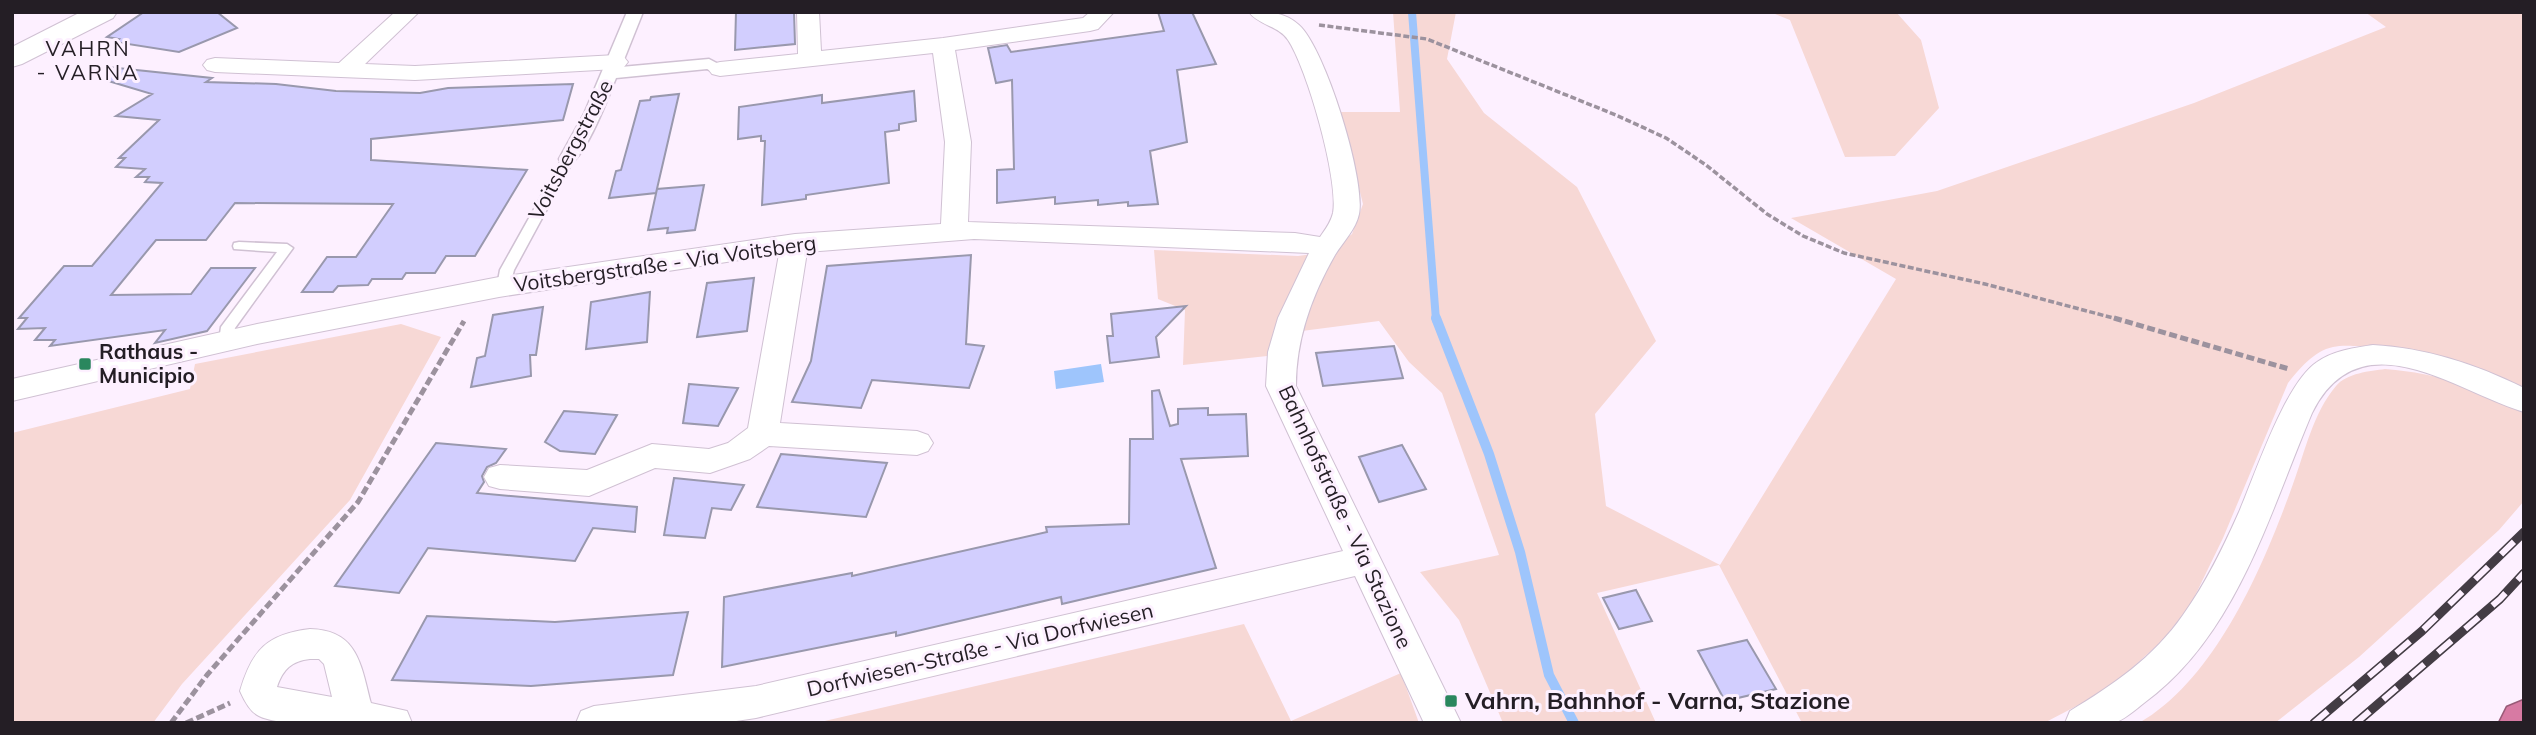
<svg xmlns="http://www.w3.org/2000/svg" width="2536" height="735" font-family="Mulish,sans-serif">
<rect width="100%" height="100%" fill="#fdf0ff"/>
<!-- green -->
<path fill="#f7d8d5" d="M 1393,12 L 1456,12 L 1447,59 L 1484,113 L 1577,187 L 1656,341 L 1595,414 L 1606,506 L 1720,565 L 1896,279 L 1791,218 L 1937,191 L 2194,103 L 2386,27 L 2365,12 L 2524,12 L 2524,391 C 2470,369 2420,344 2360,346 C 2352,346 2341,345 2333,347 C 2314,351 2299,369 2288,383 L 2223,538 L 2191,604 L 2163,640 L 2123,676 L 2090,699 L 2044,723 L 1802,723 L 1719,565 L 1597,593 L 1656,723 L 1503,723 L 1459,620 L 1420,572 L 1499,555 L 1442,393 L 1409,362 L 1379,321 L 1302,331 L 1277,355 L 1183,365 L 1185,310 L 1158,299 L 1154,250 L 1298,256 L 1327,252 L 1352,234 L 1363,204 L 1340,112 L 1400,112 Z
M 1770,12 L 1896,12 L 1921,40 L 1939,108 L 1895,156 L 1845,157 L 1790,20 Z
M 401,324 L 441,337 L 350,500 L 182,684 L 153,723 L 12,723 L 12,433 L 190,389 L 195,364 Z
M 2385,369 C 2443,374 2473,386 2524,413 L 2524,501 L 2499,530 L 2359,657 L 2275,723 L 2139,723 C 2216,679 2264,565 2293,484 C 2305,452 2313,413 2336,386 C 2347,373 2370,371 2385,369 Z
M 1244,624 L 1291,721 L 1401,673 L 1419,723 L 816,723 Z"/>
<!-- water -->
<path fill="#9ec5fc" d="M 1101,364 L 1104,382 L 1056,389 L 1054,371 Z"/>
<g fill="none" stroke-linecap="round" stroke-linejoin="round">
<!-- stream-far1 -->
<path stroke="#9ec5fc" stroke-width="8" d="M 1412,12 L 1436,320"/>
<!-- stream -->
<path stroke="#9ec5fc" stroke-width="10" d="M 1436,318 L 1489,454 L 1520,552 L 1549,675 L 1574,723"/>
</g>
<!-- building -->
<path fill="#d2cefe" stroke="#9998ad" stroke-width="2" d="M 144,12 L 217,12 L 237,28 L 179,52 L 115,42 L 119,39 L 107,37 Z
M 736,12 L 794,12 L 795,44 L 735,50 Z
M 1158,12 L 1192,12 L 1216,64 L 1177,70 L 1187,142 L 1150,151 L 1158,204 L 1128,206 L 1128,202 L 1098,205 L 1098,200 L 1055,204 L 1055,197 L 997,203 L 997,170 L 1014,169 L 1012,80 L 996,83 L 988,48 L 1007,45 L 1011,52 L 1164,31 Z
M 108,67 L 212,78 L 206,82 L 276,84 L 336,91 L 420,93 L 448,88 L 573,84 L 563,120 L 371,139 L 371,160 L 527,170 L 475,256 L 446,256 L 435,273 L 406,273 L 402,279 L 372,279 L 368,285 L 338,286 L 333,292 L 302,292 L 327,257 L 356,257 L 393,204 L 235,203 L 206,240 L 156,240 L 111,295 L 191,294 L 211,268 L 255,268 L 207,331 L 155,343 L 165,330 L 50,346 L 55,340 L 35,340 L 45,328 L 18,329 L 27,318 L 19,318 L 64,266 L 92,266 L 162,183 L 145,182 L 149,177 L 136,177 L 145,169 L 116,167 L 125,158 L 119,158 L 159,120 L 116,116 L 152,94 L 105,80 Z
M 914,91 L 916,121 L 899,124 L 899,130 L 885,132 L 889,183 L 806,195 L 806,199 L 762,205 L 765,141 L 761,141 L 761,136 L 738,139 L 739,107 L 822,95 L 822,103 Z
M 679,94 L 656,193 L 609,198 L 616,171 L 621,170 L 640,101 L 650,100 L 651,97 Z
M 704,185 L 695,230 L 667,233 L 668,228 L 648,230 L 657,189 Z
M 971,255 L 966,344 L 984,346 L 969,388 L 872,380 L 861,408 L 792,402 L 811,361 L 827,266 Z
M 754,278 L 747,331 L 697,337 L 707,283 Z
M 650,292 L 647,342 L 586,349 L 591,302 Z
M 1186,306 L 1156,337 L 1159,357 L 1110,363 L 1107,336 L 1113,336 L 1111,314 Z
M 543,307 L 536,355 L 530,355 L 531,376 L 471,387 L 477,358 L 485,356 L 493,315 Z
M 1394,346 L 1403,378 L 1323,386 L 1316,353 Z
M 689,384 L 738,388 L 718,426 L 683,423 Z
M 1159,390 L 1170,426 L 1178,424 L 1178,409 L 1208,408 L 1208,415 L 1246,414 L 1248,456 L 1181,459 L 1216,568 L 1062,604 L 1061,597 L 896,636 L 896,632 L 722,667 L 724,597 L 852,573 L 852,576 L 1047,532 L 1046,527 L 1129,524 L 1130,439 L 1153,439 L 1152,391 Z
M 564,411 L 592,413 L 617,415 L 595,454 L 560,451 L 545,442 Z
M 436,443 L 506,449 L 496,463 L 487,467 L 482,476 L 484,482 L 477,493 L 637,507 L 635,532 L 593,528 L 575,561 L 428,548 L 399,593 L 335,586 Z
M 1402,445 L 1426,489 L 1379,502 L 1359,457 Z
M 781,454 L 887,463 L 866,517 L 757,507 Z
M 674,478 L 744,485 L 731,510 L 712,508 L 705,538 L 664,535 Z
M 1636,590 L 1652,621 L 1619,629 L 1603,598 Z
M 688,612 L 673,675 L 531,686 L 392,680 L 427,616 L 555,622 Z
M 1747,640 L 1776,689 L 1725,701 L 1698,651 Z"/>
<g fill="none" stroke-linecap="round" stroke-linejoin="round">
<defs>
<path id="service" d="M 568,155 L 574,159 L 514,270 L 509,289 L 499,289 L 497,286 L 500,270 L 562,159 Z
M 239,242 L 287,244 L 293,248 L 235,328 L 231,344 L 226,346 L 219,341 L 221,327 L 277,252 L 234,249 L 233,246 L 234,243 Z"/>
<path id="pedestrian" d="M 627,12 L 643,12 L 621,67 L 709,59 L 728,69 L 720,74 L 707,69 L 616,78 C 609,95 585,160 568,164 L 562,163 L 559,159 L 584,114 Z"/>
<path id="minor" d="M 395,12 L 419,12 L 365,64 L 415,66 L 616,55 L 624,57 L 628,62 L 624,67 L 616,69 L 415,80 L 215,72 L 207,70 L 203,65 L 207,60 L 215,58 L 339,63 Z
M 797,12 L 819,12 L 821,51 L 943,38 L 1083,18 L 1090,12 L 1114,12 L 1098,29 L 1090,31 L 955,50 L 971,142 L 968,222 L 1295,233 L 1320,237 C 1325,230 1331,222 1333,213 C 1339,180 1307,68 1288,40 C 1279,26 1258,25 1249,12 C 1268,12 1283,11 1299,25 C 1325,48 1366,180 1359,214 C 1356,229 1343,242 1335,255 C 1312,295 1296,339 1296,386 L 1461,723 L 1424,723 L 1355,576 L 756,718 L 723,723 L 576,723 L 581,711 L 594,706 L 756,686 L 1343,551 L 1266,386 L 1268,352 L 1278,318 L 1309,253 L 974,239 L 807,252 L 780,423 L 917,431 L 928,435 L 933,443 L 928,451 L 917,455 L 769,446 L 750,459 L 710,473 L 655,468 L 589,496 L 500,489 L 489,486 L 484,477 L 489,468 L 500,465 L 587,470 L 652,444 L 709,449 L 728,443 L 748,428 L 779,254 L 499,297 L 257,344 L 12,401 L 12,379 L 257,324 L 499,277 L 795,234 L 941,224 L 945,142 L 933,53 L 720,76 L 712,74 L 708,69 L 712,64 L 720,62 L 798,54 Z
M 2373,345 C 2426,348 2476,364 2524,388 L 2524,412 C 2455,391 2360,316 2312,413 C 2269,514 2237,635 2144,703 C 2136,709 2123,721 2113,723 C 2098,725 2080,723 2065,723 L 2070,711 C 2113,685 2153,658 2183,615 C 2206,583 2223,548 2239,512 C 2255,475 2285,383 2317,362 C 2334,350 2354,348 2373,345 Z
M 310,629 C 358,630 361,665 371,703 L 407,711 L 412,723 C 380,723 284,729 259,716 C 250,712 244,700 240,691 C 252,650 267,634 310,629 ZM 310,659 L 319,659 L 324,664 L 332,697 L 277,687 C 283,669 292,661 310,659 Z"/>
<path id="tertiary" d="M 81,12 L 117,12 L 113,18 L 22,64 L 12,67 L 12,47 Z"/>
<path id="motorway" d="M 2524,700 L 2524,723 L 2499,723 L 2507,707 Z"/>
</defs>
<!-- service casing -->
<use href="#service" stroke="#d0c1d3" stroke-width="3"/>
<!-- pedestrian casing -->
<use href="#pedestrian" stroke="#d0c1d3" stroke-width="3"/>
<!-- minor casing -->
<use href="#minor" stroke="#d0c1d3" stroke-width="2"/>
<!-- tertiary casing -->
<use href="#tertiary" stroke="#d0c1d3" stroke-width="2"/>
<!-- motorway casing -->
<use href="#motorway" stroke="#985a77" stroke-width="3"/>
<!-- path-far1 -->
<path stroke="#9c929e" stroke-width="3.5" stroke-dasharray="6 2.5" stroke-linecap="butt" d="M 1319,25 L 1427,39 L 1616,115 L 1666,138 L 1706,165 L 1767,214 L 1803,236 L 1844,253 L 1985,284 L 2121,320"/>
<!-- path -->
<path stroke="#9c929e" stroke-width="5" stroke-dasharray="8 3.5" stroke-linecap="butt" d="M 2114,318 L 2289,369
M 171,723 L 207,675 L 358,502 L 464,321
M 186,723 L 230,703"/>
<!-- service -->
<use href="#service" fill="#fff" fill-rule="evenodd"/>
<!-- pedestrian -->
<use href="#pedestrian" fill="#fff" fill-rule="evenodd"/>
<!-- minor -->
<use href="#minor" fill="#fff" fill-rule="evenodd"/>
<!-- tertiary -->
<use href="#tertiary" fill="#fff" fill-rule="evenodd"/>
<!-- motorway -->
<use href="#motorway" fill="#d77aa3" fill-rule="evenodd"/>
<defs>
<path id="rail" d="M 2314,723 L 2422,631 L 2524,532
M 2356,723 L 2500,599 L 2524,573"/>
</defs>
<!-- rail casing -->
<use href="#rail" stroke="#433c44" stroke-width="9"/>
<!-- rail -->
<use href="#rail" stroke="#fdf0ff" stroke-width="6" stroke-dasharray="18" stroke-linecap="butt"/>
</g>
<!-- markers -->
<g fill="#2a875e" stroke="#fdf0ff" stroke-width="2.5">
<rect x="78" y="357" width="14" height="14" rx="3.5"/>
<rect x="1444" y="694" width="14" height="14" rx="3.5"/>
</g>
<g text-anchor="middle" stroke-width="6" stroke-linejoin="round" paint-order="stroke">
<!-- far-quarter labels -->
<g font-size="21" letter-spacing="2" fill="#241e25" stroke="#fdf0ff">
<text x="88" y="56">VAHRN<tspan x="88" dy="24">- VARNA</tspan></text>
</g>
<!-- street labels -->
<g font-size="21" fill="#241e25" stroke="#fdf0ff">
<text transform="translate(571 150) rotate(-62)" y="7">Voitsbergstraße</text>
<text transform="translate(665 264) rotate(-8)" y="7">Voitsbergstraße - Via Voitsberg</text>
<text transform="translate(1345 517) rotate(65)" y="7">Bahnhofstraße - Via Stazione</text>
<text transform="translate(980 650) rotate(-13)" y="7">Dorfwiesen-Straße - Via Dorfwiesen</text>
</g>
<!-- poi labels -->
<g font-size="21" font-weight="bold" fill="#241e25" stroke="#fdf0ff" text-anchor="start">
<text x="99" y="359">Rathaus -<tspan x="99" dy="24">Municipio</tspan></text>
</g>
<!-- near-poi labels -->
<g font-size="24" font-weight="bold" fill="#241e25" stroke="#fdf0ff" text-anchor="start">
<text x="1465" y="709">Vahrn, Bahnhof - Varna, Stazione</text>
</g>
</g>
<!-- border -->
<rect width="2536" height="735" fill="none" stroke="#241e25" stroke-width="28"/>
</svg>
